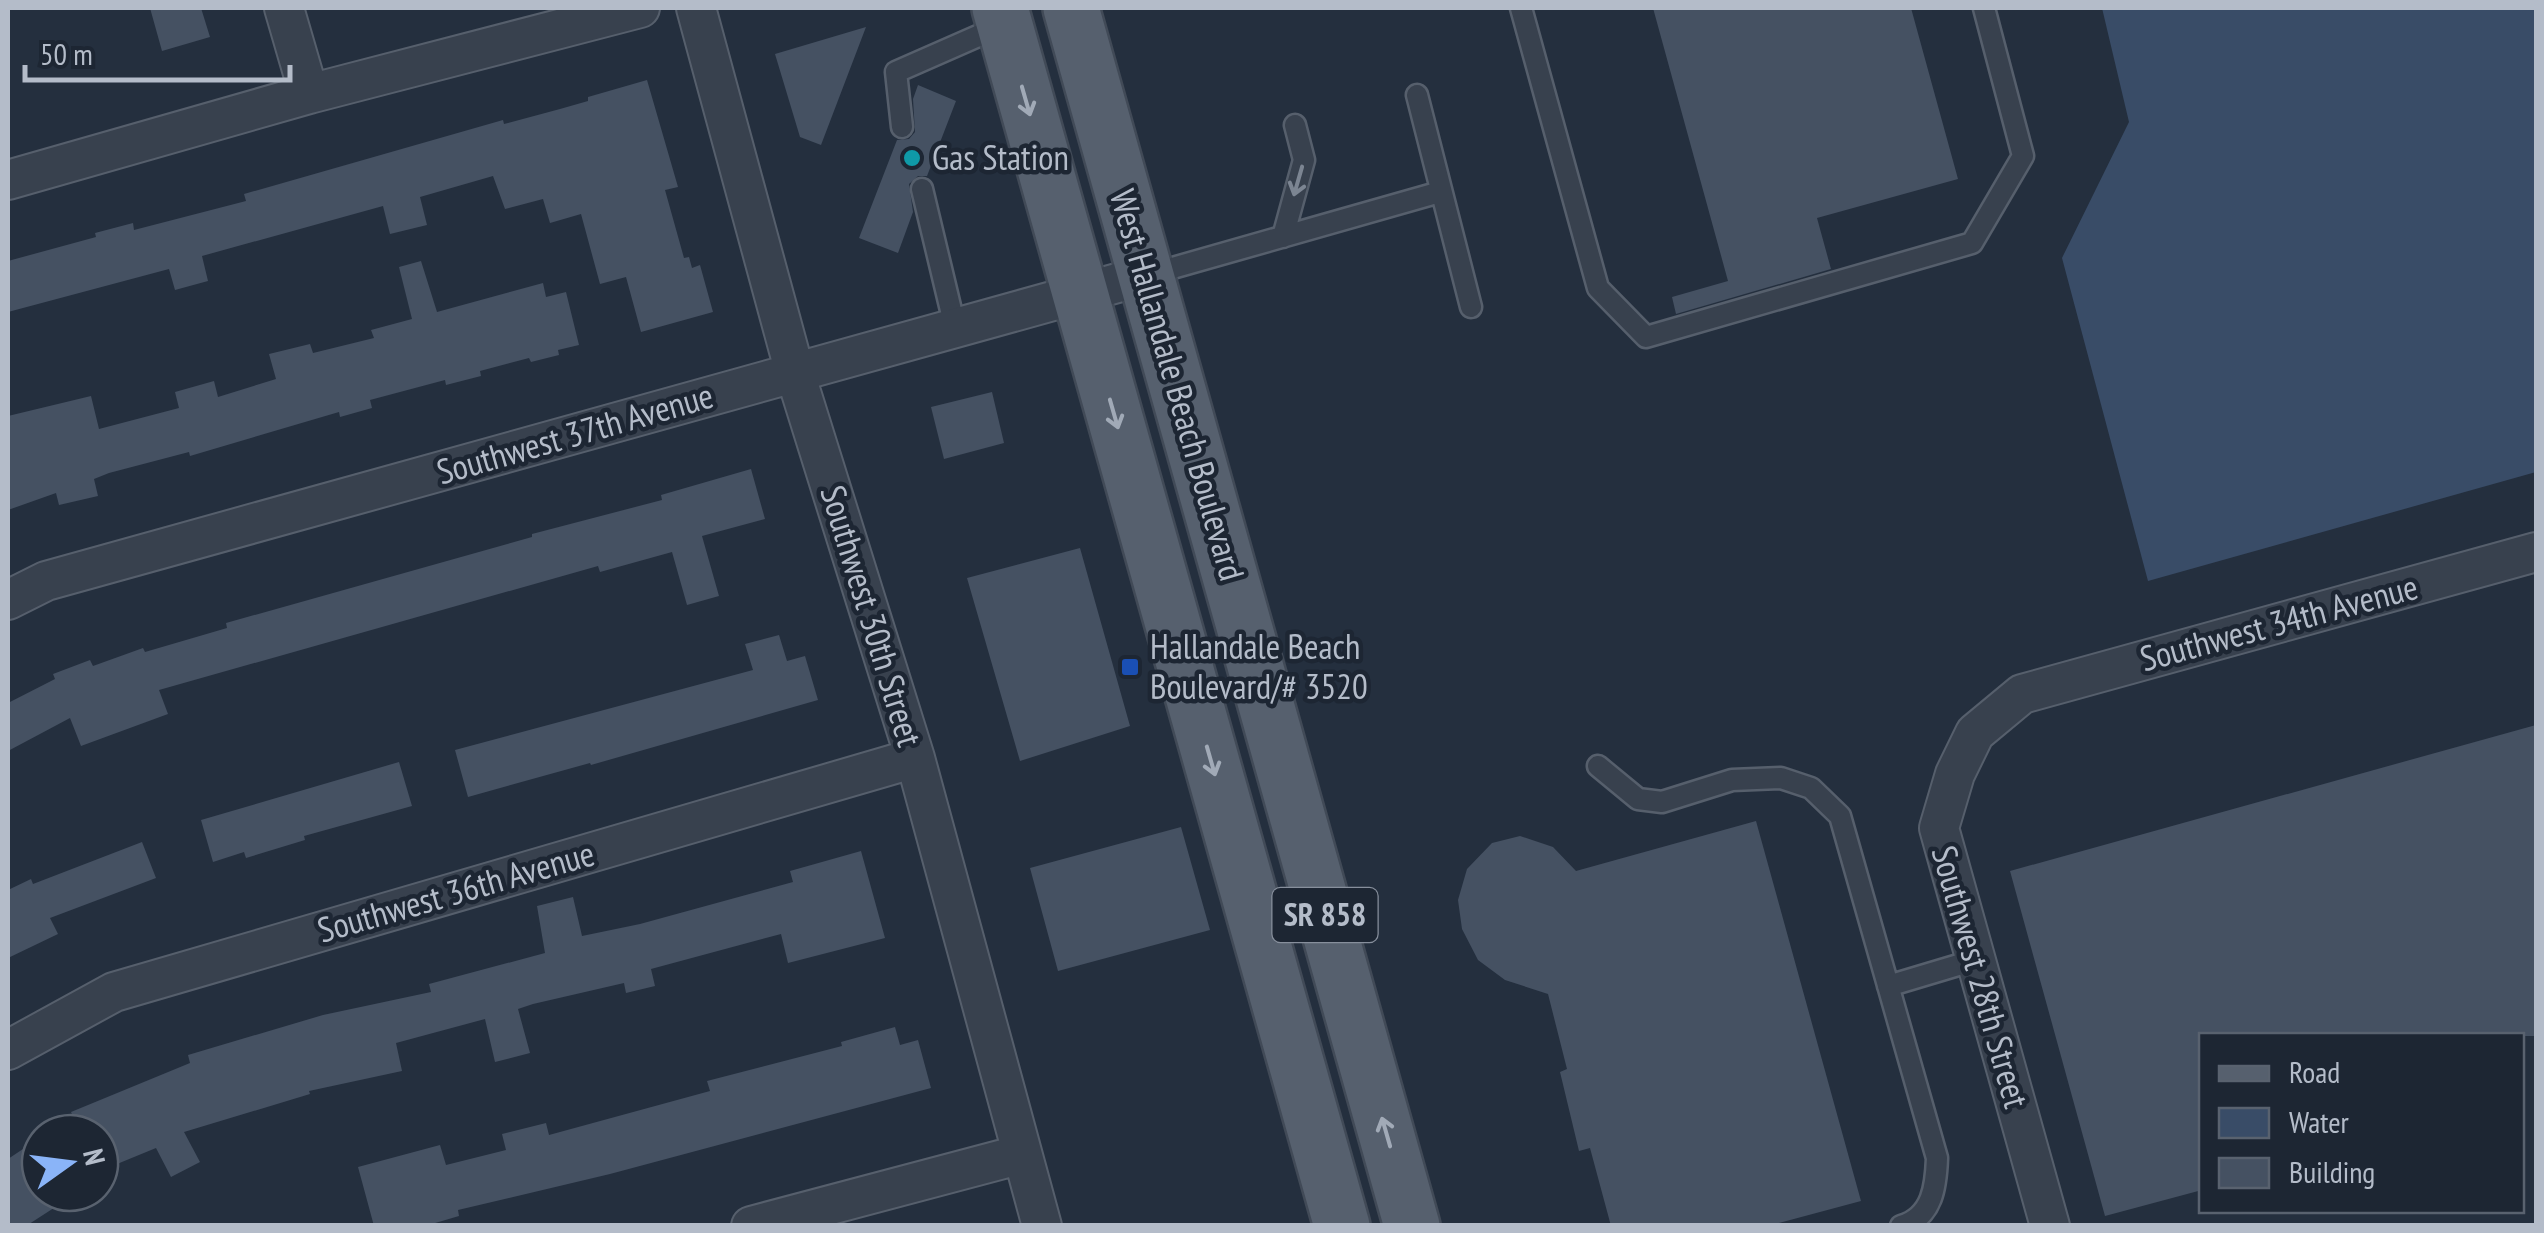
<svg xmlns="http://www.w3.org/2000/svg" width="2544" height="1233" font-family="'PT Sans Narrow',sans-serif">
<rect width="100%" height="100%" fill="#242f3e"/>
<!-- water -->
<path fill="#394c67" d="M 2102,8 L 2536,8 L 2536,472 L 2148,581 L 2062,258 L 2129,122 Z"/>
<!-- building -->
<path fill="#455162" d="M 150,8 L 201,8 L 210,37 L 162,51 Z
M 1653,8 L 1911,8 L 1958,179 L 1817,218 L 1831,269 L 1676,314 L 1672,297 L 1728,281 Z
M 866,27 L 821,145 L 800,137 L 775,54 Z
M 647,80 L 678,187 L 665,190 L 684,258 L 689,257 L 692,268 L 700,265 L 713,312 L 641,332 L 626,277 L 600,284 L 581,214 L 550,223 L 543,199 L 505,209 L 493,176 L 420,197 L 427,225 L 390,234 L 383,206 L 202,256 L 208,281 L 175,290 L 169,269 L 8,312 L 8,261 L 96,237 L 95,233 L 133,223 L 134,230 L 246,201 L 244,194 L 503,120 L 504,124 L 560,109 L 588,101 L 588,97 Z
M 918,85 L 956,101 L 927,176 L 918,176 L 909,184 L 913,212 L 898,253 L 859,238 L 897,140 L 909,139 L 915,132 L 913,99 Z
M 421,261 L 437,312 L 543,283 L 546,297 L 566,292 L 579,345 L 558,350 L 559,355 L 531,362 L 529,358 L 480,371 L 481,376 L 446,385 L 445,380 L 370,400 L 372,408 L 340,417 L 339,412 L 190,456 L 189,452 L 109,473 L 94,479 L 98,496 L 59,505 L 56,493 L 8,510 L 8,416 L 91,396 L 99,429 L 179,408 L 175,392 L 214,381 L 218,397 L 276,379 L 269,354 L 310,344 L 313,353 L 374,338 L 371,330 L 412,319 L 399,267 Z
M 992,392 L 1004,443 L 944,459 L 931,407 Z
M 751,469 L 765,519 L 702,536 L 719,596 L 687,605 L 672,552 L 600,572 L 598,566 L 159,690 L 168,714 L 81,746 L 70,718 L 8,751 L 8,703 L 55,679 L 53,674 L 90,660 L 93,666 L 143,648 L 145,652 L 227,628 L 226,623 L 532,537 L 532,534 L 662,500 L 661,495 Z
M 1080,548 L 1130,726 L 1020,761 L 967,578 Z
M 779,635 L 787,661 L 805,656 L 818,700 L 591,765 L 590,763 L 468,797 L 455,750 L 753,670 L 745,644 Z
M 2536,725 L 2536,1036 L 2202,1036 L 2202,1190 L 2105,1216 L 2010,871 Z
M 399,762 L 412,806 L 304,836 L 305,840 L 246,858 L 244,852 L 213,862 L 201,820 Z
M 1756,821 L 1861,1201 L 1768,1226 L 1611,1226 L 1590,1148 L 1579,1151 L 1560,1072 L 1567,1069 L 1548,994 L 1505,980 L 1478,960 L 1462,929 L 1458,900 L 1467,869 L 1492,843 L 1520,836 L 1553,847 L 1576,871 Z
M 1181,827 L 1210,930 L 1058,971 L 1030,868 Z
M 142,842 L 156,878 L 50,918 L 58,934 L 8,958 L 8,890 L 31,879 L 33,884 Z
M 861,851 L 885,938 L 788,963 L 781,934 L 651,969 L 655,986 L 626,993 L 624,983 L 533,1004 L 518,1009 L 530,1053 L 495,1062 L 485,1019 L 396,1043 L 402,1071 L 309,1091 L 310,1094 L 184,1132 L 200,1162 L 171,1177 L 156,1148 L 100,1171 L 100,1133 L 80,1133 L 71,1112 L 190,1063 L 188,1055 L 323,1015 L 431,992 L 429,984 L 545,953 L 537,906 L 573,897 L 582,936 L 640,924 L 793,882 L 790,871 Z
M 895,1027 L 900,1045 L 918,1040 L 931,1088 L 610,1174 L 458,1210 L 459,1216 L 425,1226 L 374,1226 L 358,1167 L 440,1145 L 446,1165 L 506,1150 L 502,1134 L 546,1123 L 549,1135 L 710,1091 L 707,1081 L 842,1046 L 841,1042 Z
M 29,1145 L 40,1162 L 40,1193 L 77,1193 L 26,1226 L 8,1226 L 8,1159 Z"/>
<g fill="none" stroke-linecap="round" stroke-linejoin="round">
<defs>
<path id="service" d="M 1521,8 L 1598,288 L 1646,337 L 1972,243 L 2023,156 L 1984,8
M 1417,95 L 1471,307
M 902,127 L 896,72 L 1003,25
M 922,189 L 955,327
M 1283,237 L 1304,160 L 1295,125
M 1148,275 L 1440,192
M 1598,766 L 1638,799 L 1662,802 L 1732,780 L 1781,778 L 1811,788 L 1840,816 L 1937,1158 C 1936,1185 1933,1217 1901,1226
M 1888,986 L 1975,960"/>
<path id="minor" d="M 284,8 L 309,94
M 696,8 L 795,373 L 915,758 L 1042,1226
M 8,180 L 309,94 L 640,8
M 8,600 L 46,581 L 1146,275
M 8,1050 L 114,992 L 915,758
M 751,1226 L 1022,1154
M 2050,1226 L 1939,828 L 1955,774 L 1975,733 L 2022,694 L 2536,552"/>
<path id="primary" d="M 1000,8 L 1342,1226
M 1071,8 L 1412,1226"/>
</defs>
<!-- service casing -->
<use href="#service" stroke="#565f6c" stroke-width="25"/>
<!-- minor casing -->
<use href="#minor" stroke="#565f6c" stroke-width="42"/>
<!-- primary casing -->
<use href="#primary" stroke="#414a57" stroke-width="60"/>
<!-- service -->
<use href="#service" stroke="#38414e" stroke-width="20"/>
<!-- minor -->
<use href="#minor" stroke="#38414e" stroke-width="38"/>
<!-- primary -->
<use href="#primary" stroke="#56606e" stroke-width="55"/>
</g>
<!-- one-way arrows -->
<defs><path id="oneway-shaft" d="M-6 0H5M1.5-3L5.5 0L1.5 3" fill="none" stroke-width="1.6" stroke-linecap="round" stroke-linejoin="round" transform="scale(2.5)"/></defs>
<g stroke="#a1aab7">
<use href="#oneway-shaft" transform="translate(1026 101) rotate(74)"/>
<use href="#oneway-shaft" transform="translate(1114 414) rotate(74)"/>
<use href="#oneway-shaft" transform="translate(1211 761) rotate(74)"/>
<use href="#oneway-shaft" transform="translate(1386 1132) rotate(-106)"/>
</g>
<use stroke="#7c8592" href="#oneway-shaft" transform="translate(1298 181) rotate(106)"/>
<!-- markers -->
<circle fill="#0f9aa8" stroke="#1d2633" stroke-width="4" cx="912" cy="158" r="10"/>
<rect fill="#1a4fb4" stroke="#1d2633" stroke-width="4" x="1120" y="657" width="20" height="20" rx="5"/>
<g text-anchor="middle" stroke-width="9" stroke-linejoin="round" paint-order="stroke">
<!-- shield labels -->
<rect fill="#1d2633" stroke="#878f9c" stroke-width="2.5" x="1272.5" y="888" width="105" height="54" rx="8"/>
<g font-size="32" font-weight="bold" fill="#b4bcc9">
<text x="1325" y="926">SR 858</text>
</g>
<!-- poi labels -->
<g font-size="35" fill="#b4bcc9" stroke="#1d2633" text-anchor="start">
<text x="932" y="170">Gas Station</text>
<text x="1150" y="659">Hallandale Beach<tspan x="1150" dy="40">Boulevard/# 3520</tspan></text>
</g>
<!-- street labels -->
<g font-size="35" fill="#b4bcc9" stroke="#1d2633">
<text transform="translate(1177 385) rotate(74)" y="12">West Hallandale Beach Boulevard</text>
<text transform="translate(575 434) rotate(-16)" y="12">Southwest 37th Avenue</text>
<text transform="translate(871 616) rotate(73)" y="12">Southwest 30th Street</text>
<text transform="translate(2279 623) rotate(-15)" y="12">Southwest 34th Avenue</text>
<text transform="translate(456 892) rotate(-16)" y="12">Southwest 36th Avenue</text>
<text transform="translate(1980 977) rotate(74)" y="12">Southwest 28th Street</text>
</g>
</g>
<!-- border -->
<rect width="2544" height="1233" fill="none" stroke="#b4bcc9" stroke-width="20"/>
<!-- legend -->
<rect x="2199" y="1033" width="325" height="180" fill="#1d2633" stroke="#59626f" stroke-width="2.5"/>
<rect x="2219" y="1066" width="50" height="15" fill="#56606e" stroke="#59626f" stroke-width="2.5"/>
<text x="2289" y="1083" font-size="30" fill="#b4bcc9">Road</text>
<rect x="2219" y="1108" width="50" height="30" fill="#394c67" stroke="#59626f" stroke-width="2.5"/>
<text x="2289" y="1133" font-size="30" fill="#b4bcc9">Water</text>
<rect x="2219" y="1158" width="50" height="30" fill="#455162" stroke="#59626f" stroke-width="2.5"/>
<text x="2289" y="1183" font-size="30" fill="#b4bcc9">Building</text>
<!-- north arrow -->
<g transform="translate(70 1163) rotate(76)"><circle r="48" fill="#1d2633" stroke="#59626f" stroke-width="2.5"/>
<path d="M0-8L18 38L0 25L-18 38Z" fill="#8ab4f8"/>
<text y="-15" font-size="28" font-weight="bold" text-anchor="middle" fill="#b4bcc9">N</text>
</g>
<!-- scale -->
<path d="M25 65v15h265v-15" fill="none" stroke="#b4bcc9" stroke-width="5"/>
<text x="40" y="65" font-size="30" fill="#b4bcc9" stroke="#1d2633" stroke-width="8" paint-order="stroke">50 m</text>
</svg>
